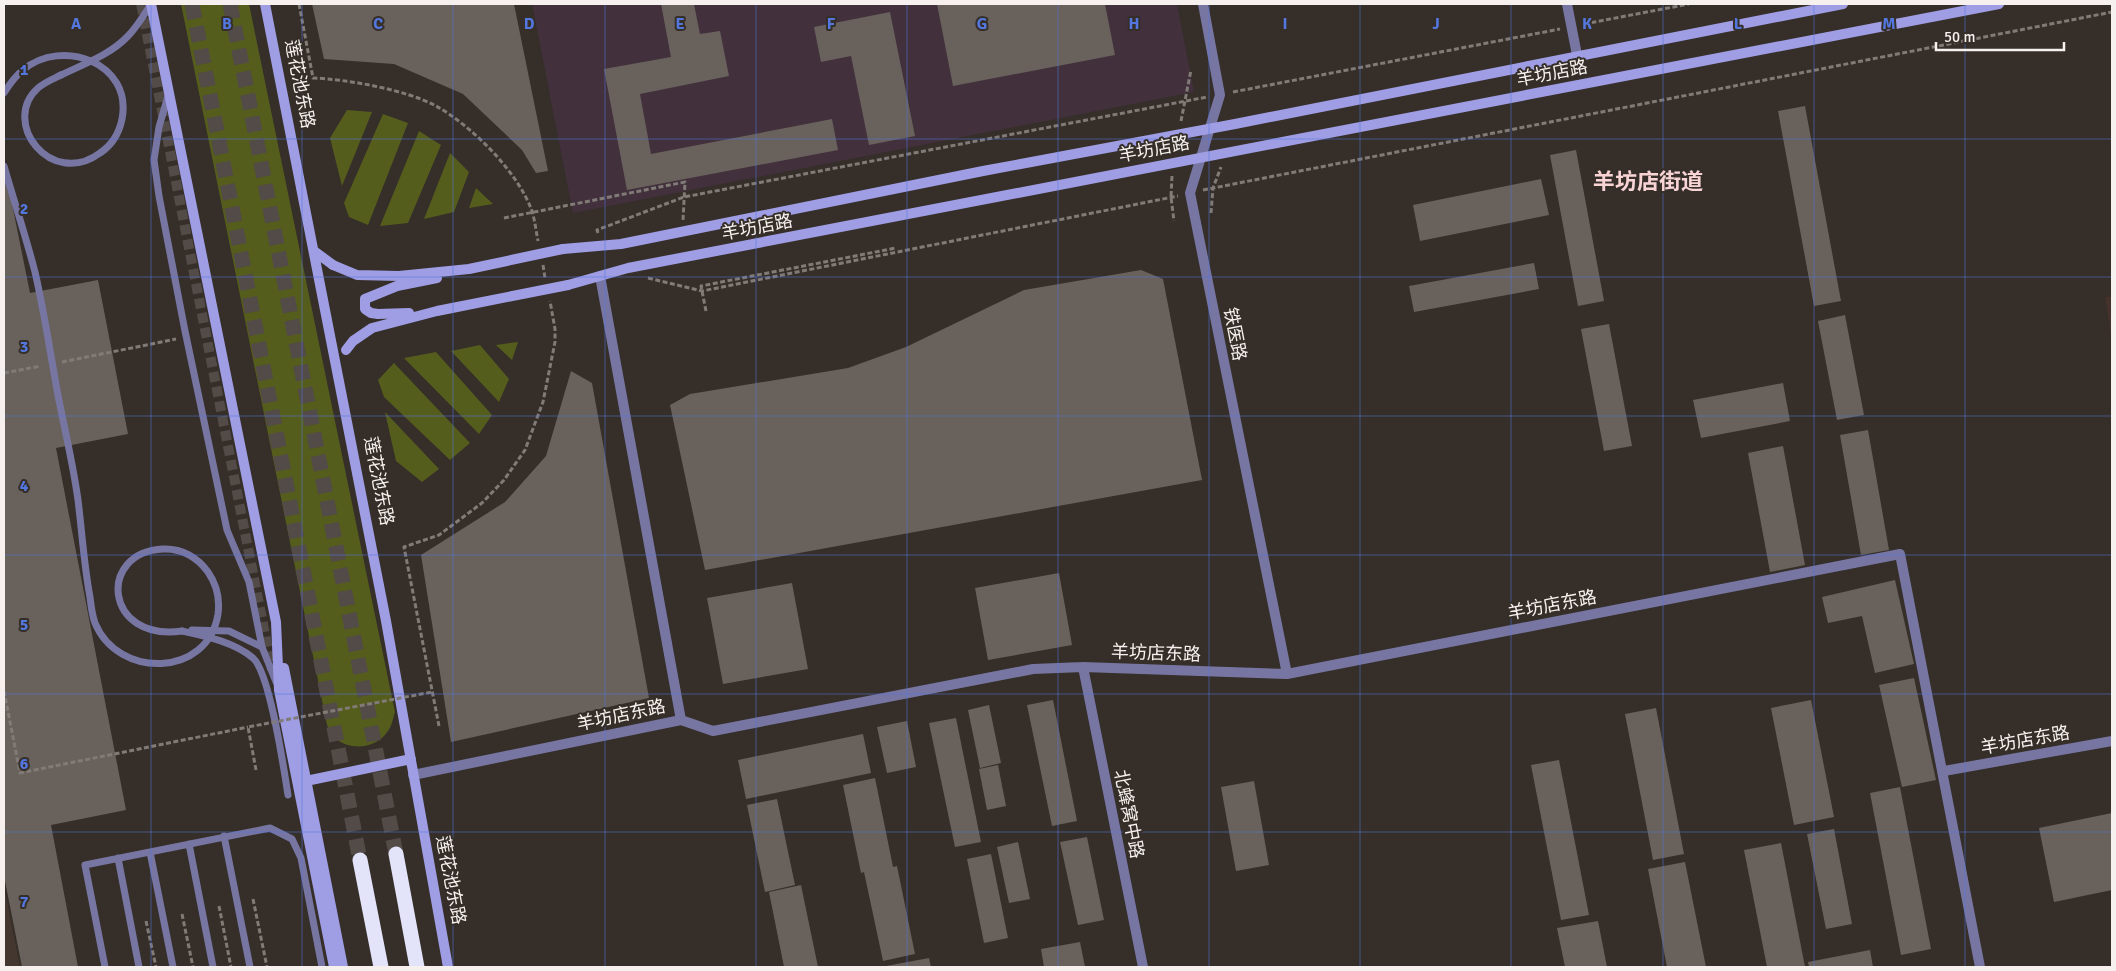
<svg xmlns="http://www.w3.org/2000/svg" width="2116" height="971" font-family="Signika,'Noto Sans SC',sans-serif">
<rect width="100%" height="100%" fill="#352e29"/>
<!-- built -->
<path fill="#44372f" d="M 4,886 L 20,967 L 4,967 Z"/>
<!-- education -->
<path fill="#45322d" d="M 2112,296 L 2112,341 L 2105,297 Z"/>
<!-- medical -->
<path fill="#42313c" d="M 532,4 L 1177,4 L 1194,92 L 573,213 Z"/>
<!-- green -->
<path fill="#555d1d" d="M 181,4 L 249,4 L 395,712 C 393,718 392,726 388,731 C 377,748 351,752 335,738 C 332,735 329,729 327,725 Z
M 347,110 L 372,112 L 342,186 L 330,138 Z
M 383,114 L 408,123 L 368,225 L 349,217 L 344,203 Z
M 419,131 L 441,145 L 408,223 L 380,226 Z
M 450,153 L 469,172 L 454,212 L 424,219 Z
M 476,188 L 493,204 L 469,208 Z
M 518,342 L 512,360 L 496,345 Z
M 480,345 L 509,379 L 499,402 L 451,351 Z
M 436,352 L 492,415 L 479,434 L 404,358 Z
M 394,363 L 470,443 L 450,460 L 384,397 L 378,380 Z
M 385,412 L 439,469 L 422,482 L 396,461 Z"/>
<!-- building -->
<path fill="#69615c" d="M 312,4 L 514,4 L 548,171 L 536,173 L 522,150 L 463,94 L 394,64 L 324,59 Z
M 661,4 L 694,4 L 700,34 L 720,31 L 729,76 L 640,94 L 651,154 L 832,119 L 838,150 L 627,190 L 604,69 L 671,57 Z
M 937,4 L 1105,4 L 1115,55 L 953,86 Z
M 890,12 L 915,136 L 869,145 L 851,56 L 821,62 L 814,27 Z
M 1805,106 L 1841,301 L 1814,306 L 1778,111 Z
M 1576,150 L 1604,301 L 1578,306 L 1550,155 Z
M 4,164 L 30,293 L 98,280 L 128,434 L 56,448 L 126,810 L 51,825 L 78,967 L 22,967 L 4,876 Z
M 1541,179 L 1549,215 L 1420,241 L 1413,205 Z
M 1534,263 L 1539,289 L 1414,312 L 1409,286 Z
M 1141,270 L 1163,279 L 1202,480 L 705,570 L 670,405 L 690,394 L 848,368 L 906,347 L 1024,290 Z
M 1845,315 L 1864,415 L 1837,420 L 1818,321 Z
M 1609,324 L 1632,446 L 1604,451 L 1581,329 Z
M 571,371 L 592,383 L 649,698 L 451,742 L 421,555 L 505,502 L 546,456 Z
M 1783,383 L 1790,421 L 1701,438 L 1693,400 Z
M 1868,430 L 1889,550 L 1861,555 L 1840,435 Z
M 1783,446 L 1805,565 L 1770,572 L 1748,453 Z
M 1059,573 L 1072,645 L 988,660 L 975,588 Z
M 1895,580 L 1914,664 L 1875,673 L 1862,616 L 1828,623 L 1822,597 Z
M 792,583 L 808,669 L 723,684 L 707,598 Z
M 1914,678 L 1936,780 L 1902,787 L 1879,685 Z
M 1053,700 L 1077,821 L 1052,826 L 1027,705 Z
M 1811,700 L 1834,817 L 1794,825 L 1771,708 Z
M 989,705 L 1001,763 L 980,768 L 968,710 Z
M 1656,708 L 1684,854 L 1653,860 L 1625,714 Z
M 956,718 L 981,842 L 955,847 L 929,723 Z
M 907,721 L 916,767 L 887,773 L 877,727 Z
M 863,734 L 871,773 L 746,799 L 738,760 Z
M 1559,760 L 1589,915 L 1561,920 L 1531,765 Z
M 998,765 L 1006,806 L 987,810 L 979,769 Z
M 875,778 L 893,867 L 897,866 L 915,954 L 883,961 L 864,872 L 861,873 L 843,785 Z
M 1254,781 L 1269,865 L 1236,871 L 1221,787 Z
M 1900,787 L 1931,949 L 1901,955 L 1870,793 Z
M 777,799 L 795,885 L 765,892 L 747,805 Z
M 2112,813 L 2112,890 L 2054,902 L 2039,828 Z
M 1834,829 L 1852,924 L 1826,929 L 1807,834 Z
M 1087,837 L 1104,920 L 1078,925 L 1060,842 Z
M 1018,842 L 1030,899 L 1009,903 L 997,847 Z
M 1781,843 L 1805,967 L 1767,967 L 1744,850 Z
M 991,854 L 1008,938 L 984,943 L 967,859 Z
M 1685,862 L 1706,967 L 1667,967 L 1648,869 Z
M 801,885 L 818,967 L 784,967 L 769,892 Z
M 1598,921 L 1607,967 L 1565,967 L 1557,928 Z
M 1080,942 L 1085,967 L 1044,967 L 1041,949 Z
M 1870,950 L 1873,967 L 1809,967 L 1808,962 Z
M 929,958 L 931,967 L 886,967 L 886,966 Z"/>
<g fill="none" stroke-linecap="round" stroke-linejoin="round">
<!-- secondary-tunnel -->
<path stroke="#524b47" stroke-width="10" stroke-dasharray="10 5" stroke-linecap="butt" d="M 141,4 L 272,670"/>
<!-- highway-tunnel -->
<path stroke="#524b47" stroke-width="15" stroke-dasharray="15 8" stroke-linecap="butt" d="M 192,4 L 360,860
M 230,4 L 396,854"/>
<!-- path -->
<path stroke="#817b77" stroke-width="3" stroke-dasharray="5 2.5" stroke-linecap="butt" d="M 299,4 L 313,78 C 346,79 407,90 436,106 C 472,126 518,172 532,211 C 535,221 536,231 538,241
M 1584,24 L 1689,4
M 1233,92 L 1560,29
M 1181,121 L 1191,70
M 1172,176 L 1171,197 L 1174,221
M 1203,190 L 2112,12
M 1211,213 L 1213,188 L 1221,167
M 504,218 L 685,182 L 683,220
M 598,233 L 597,230 L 684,197 L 1207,97
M 543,265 L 545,278
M 648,278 L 702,291 L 1178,196
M 706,311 L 701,286 L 896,248
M 62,362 L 176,339
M 4,373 L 41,366
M 4,691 L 20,773 L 248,727
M 439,726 L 404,547 L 439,535 L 482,503 L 504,480 L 525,450 L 543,402 L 555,342 L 555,329 L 550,301
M 253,899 L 267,967
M 219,906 L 231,967
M 182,914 L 193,967
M 146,921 L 156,967"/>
<!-- lane -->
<path stroke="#7776a2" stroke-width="7" d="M 61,75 C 84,64 110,55 128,36 C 137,27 144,15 151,4
M 168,96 L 159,127 L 154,160 L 159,196 L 185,331 L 227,530 L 249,582 L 262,647 L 276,682
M 192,630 L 229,631 L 262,647
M 182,631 C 205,636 234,642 253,658 C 270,673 284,770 288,795
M 224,836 L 250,967
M 189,844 L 213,967
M 150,852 L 173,967
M 118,858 L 139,967
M 105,967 L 85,865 L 270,828 L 292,839 L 301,858 L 322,967"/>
<!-- street -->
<path stroke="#7776a2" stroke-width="10" d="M 1203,4 L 1220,95 L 1190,193 L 1287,674
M 1567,4 L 1577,55
M 600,276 L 681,720
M 1083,667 L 1143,967
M 1944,771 L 2112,741
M 413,775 L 681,720 L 713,731 L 1033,669 L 1083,667 L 1287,674 L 1900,554 L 1980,967"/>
<!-- secondary -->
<path stroke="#9f9de4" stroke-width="10" d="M 151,4 L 276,622 L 279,690 L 334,967
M 265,4 L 386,621 L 448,967
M 563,249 L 621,244 L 983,171 L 1235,124 L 1843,4
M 314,251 L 333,265
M 568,285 L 628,268 L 1999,4
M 284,668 L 343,967
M 306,781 L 411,759"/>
<!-- highway -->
<path stroke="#e3e3f9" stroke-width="15" d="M 396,854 L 417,967
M 360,860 L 381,967"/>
<!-- path-bridge -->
<path stroke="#817b77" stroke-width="3" stroke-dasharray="5 2.5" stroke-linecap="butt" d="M 256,770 L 248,727 L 432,692"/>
<!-- lane-bridge -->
<path stroke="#7776a2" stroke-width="7" d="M 4,93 C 9,85 15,76 23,70 C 62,37 133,63 122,119 C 119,134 112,145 100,153 C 51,189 0,122 38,88 C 45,82 53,79 61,75
M 4,166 C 14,201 26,237 35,272 C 44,311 50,351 57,390 C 64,427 73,463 78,500 C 82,532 84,565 90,597 C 91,606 92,615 95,623 C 118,679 208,678 218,614 C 220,599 217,585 208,572 C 198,558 182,548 163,549 C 97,552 104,642 182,631"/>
<!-- secondary-bridge -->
<path stroke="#9f9de4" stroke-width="10" d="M 333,265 L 357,275 L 399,276 L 469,269 L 563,249
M 409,313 L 378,314 L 371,313 L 365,309 L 365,299 L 397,286 L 437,278
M 346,350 L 353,341 L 372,328 L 437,311 L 568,285"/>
</g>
<!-- grid -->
<path fill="none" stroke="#5377de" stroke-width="1" stroke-opacity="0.55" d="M 151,4 L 151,967M 302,4 L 302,967M 453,4 L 453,967M 605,4 L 605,967M 756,4 L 756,967M 907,4 L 907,967M 1058,4 L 1058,967M 1209,4 L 1209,967M 1360,4 L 1360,967M 1511,4 L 1511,967M 1663,4 L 1663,967M 1814,4 L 1814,967M 1965,4 L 1965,967M 4,139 L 2112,139M 4,277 L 2112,277M 4,416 L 2112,416M 4,555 L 2112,555M 4,694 L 2112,694M 4,832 L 2112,832"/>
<g text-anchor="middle" stroke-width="4" stroke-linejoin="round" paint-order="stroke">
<!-- street labels -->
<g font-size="18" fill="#f6f1ee" stroke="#352e29">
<text transform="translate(1552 73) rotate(-11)" y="6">羊坊店路</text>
<text transform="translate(300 84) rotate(79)" y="6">莲花池东路</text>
<text transform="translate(1154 149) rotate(-11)" y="6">羊坊店路</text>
<text transform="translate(757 227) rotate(-11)" y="6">羊坊店路</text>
<text transform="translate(1235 334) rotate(79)" y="6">铁医路</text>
<text transform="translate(379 481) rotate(79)" y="6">莲花池东路</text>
<text transform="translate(1552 605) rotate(-11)" y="6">羊坊店东路</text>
<text transform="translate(1156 653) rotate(2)" y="6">羊坊店东路</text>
<text transform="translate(621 715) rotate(-12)" y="6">羊坊店东路</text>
<text transform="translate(2025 740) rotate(-10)" y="6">羊坊店东路</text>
<text transform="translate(1129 814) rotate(79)" y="6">北蜂窝中路</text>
<text transform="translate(451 880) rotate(79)" y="6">莲花池东路</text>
</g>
<!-- district labels -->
<g font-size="22" font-weight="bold" fill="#f8d4d5" stroke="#352e29">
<text x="1648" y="189">羊坊店街道</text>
</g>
</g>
<g font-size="16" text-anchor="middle" font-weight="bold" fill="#5377de" stroke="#352e29" stroke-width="4" stroke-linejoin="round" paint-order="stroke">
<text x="76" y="29">A</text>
<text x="227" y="29">B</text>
<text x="378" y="29">C</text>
<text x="529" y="29">D</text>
<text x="680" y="29">E</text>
<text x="831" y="29">F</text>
<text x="982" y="29">G</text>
<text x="1134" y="29">H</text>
<text x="1285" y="29">I</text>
<text x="1436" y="29">J</text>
<text x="1587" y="29">K</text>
<text x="1738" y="29">L</text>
<text x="1889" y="29">M</text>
<text x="24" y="75">1</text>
<text x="24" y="214">2</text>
<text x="24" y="352">3</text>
<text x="24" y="491">4</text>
<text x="24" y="630">5</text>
<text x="24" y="769">6</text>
<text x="24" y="907">7</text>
</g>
<!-- border -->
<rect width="2116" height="971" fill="none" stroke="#f6f1ee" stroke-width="10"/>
<!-- scale -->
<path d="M1936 42v8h128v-8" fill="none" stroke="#f6f1ee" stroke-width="2.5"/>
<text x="1944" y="42" font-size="15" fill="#f6f1ee" stroke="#352e29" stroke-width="4" paint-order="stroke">50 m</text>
</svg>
